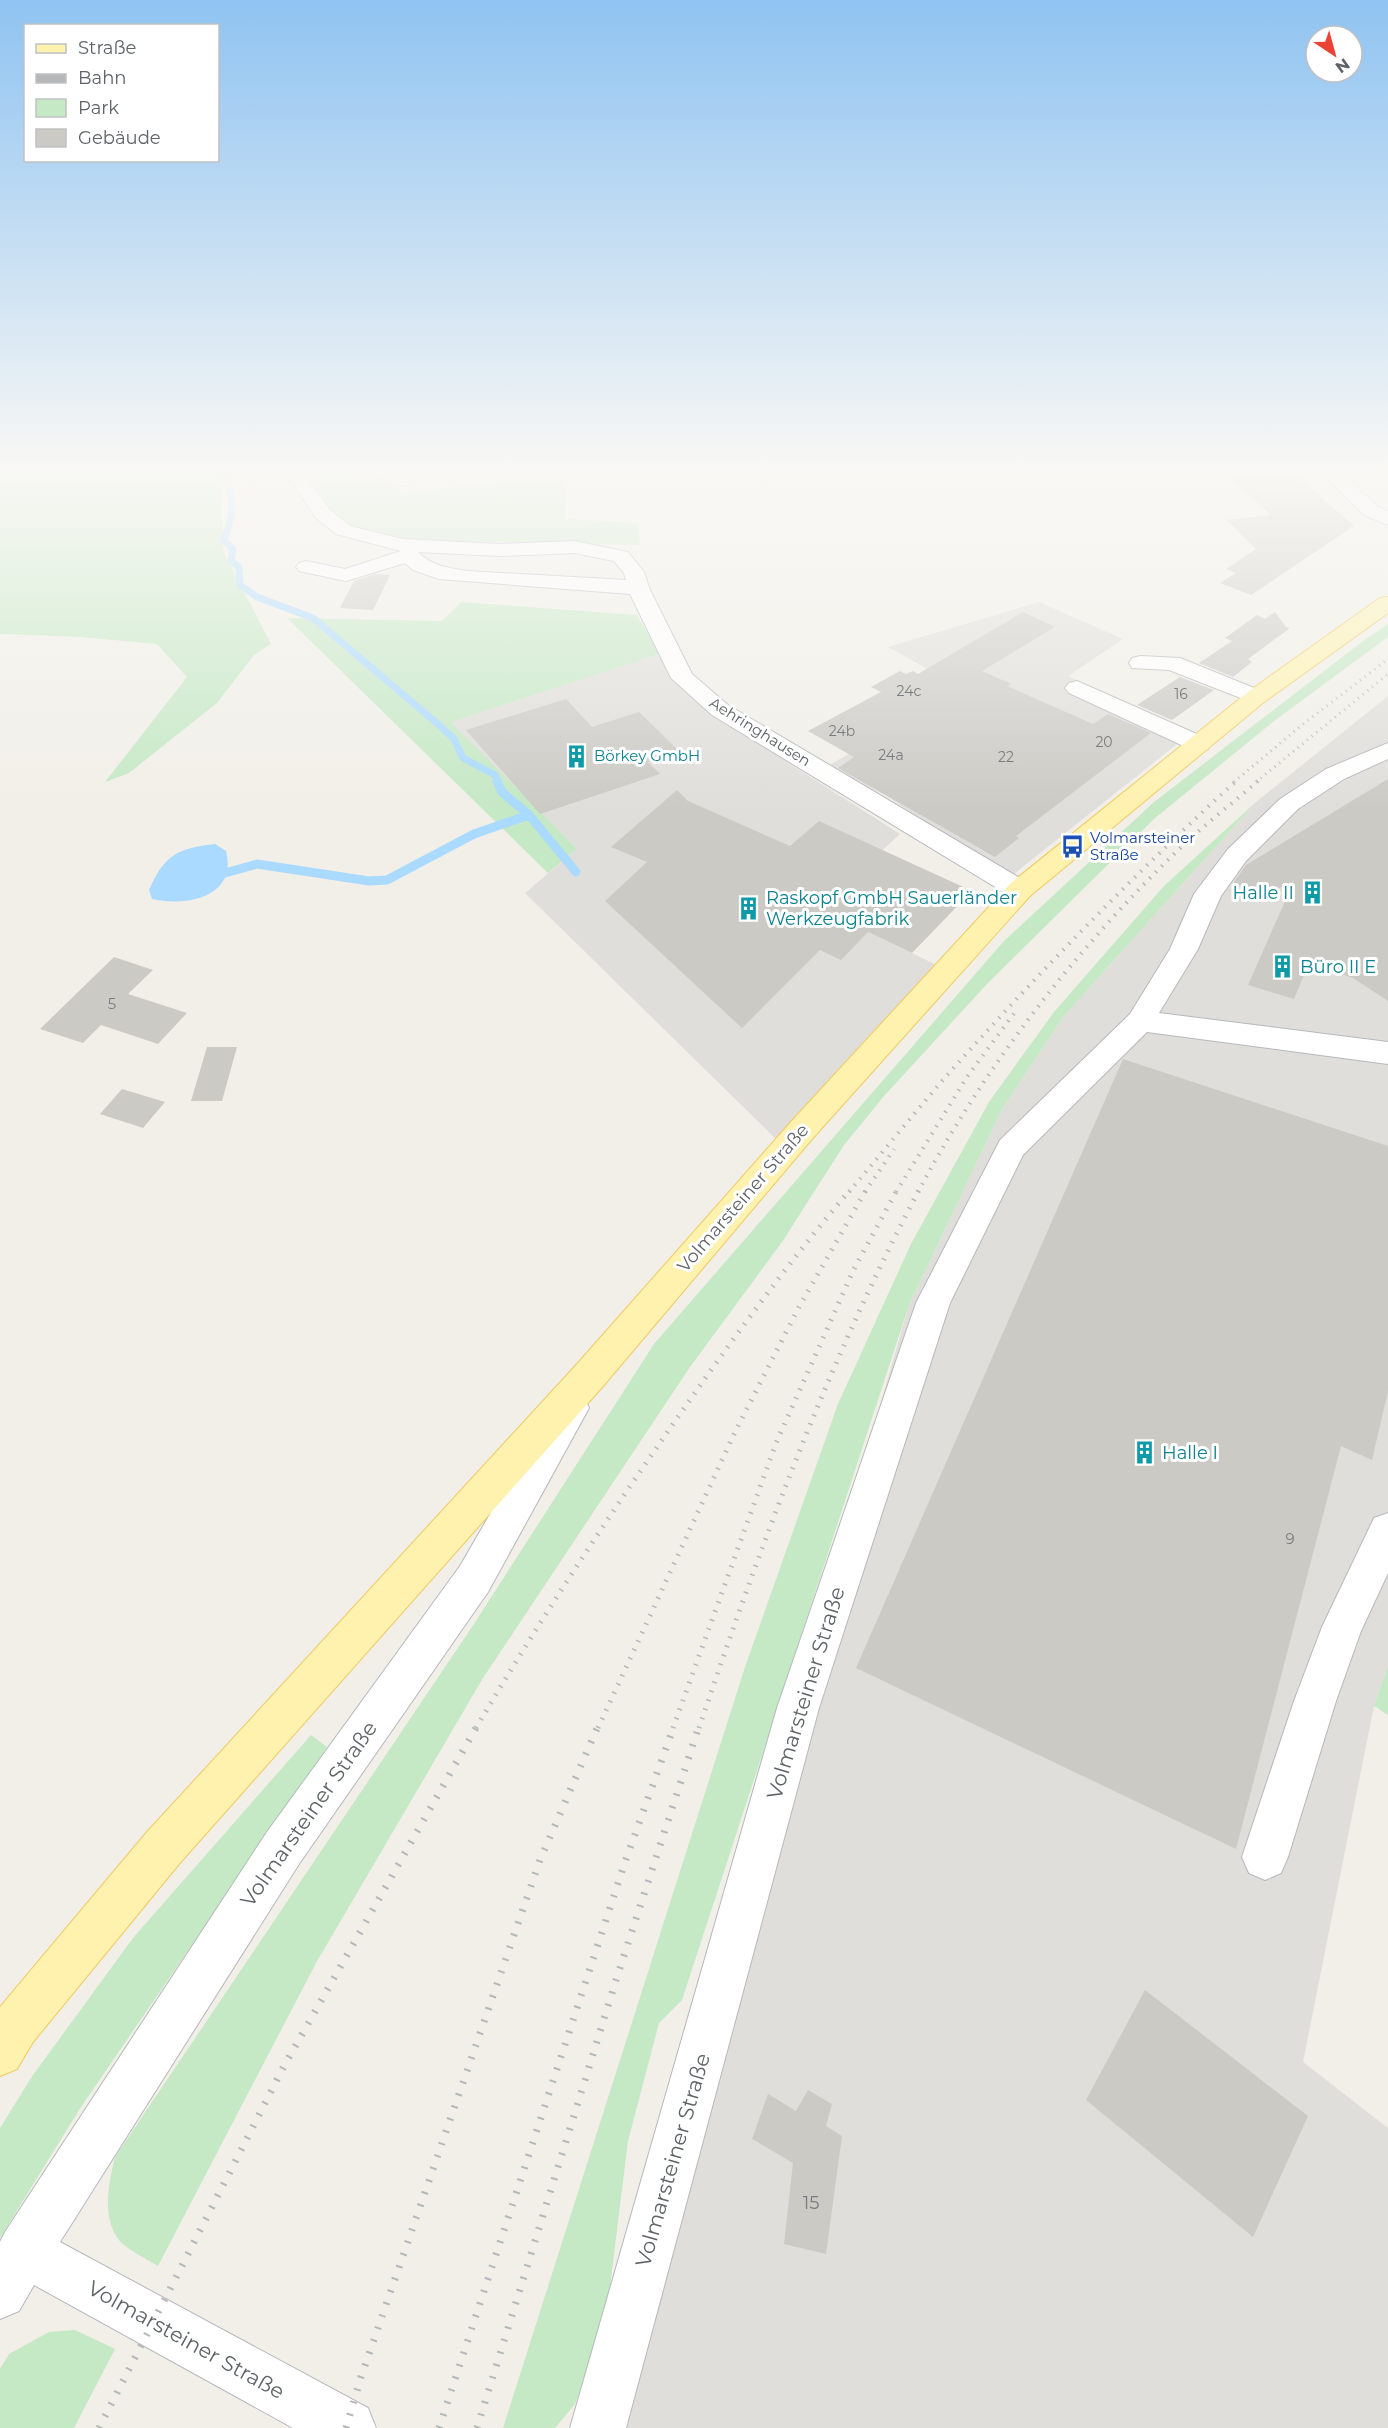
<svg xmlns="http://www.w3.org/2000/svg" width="1388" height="2428" font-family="Montserrat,sans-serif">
<rect width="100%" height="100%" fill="#f1efe8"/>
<!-- industrial -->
<path fill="#e0deda" d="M 1039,602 L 1123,639 L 1068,676 L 1191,733 L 1010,877 L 885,795 L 827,767 L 958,686 L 888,647 Z
M 660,654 L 678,685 L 730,726 L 900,834 L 855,876 L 862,929 L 947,970 L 779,1142 L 525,893 L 577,849 L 450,722 Z
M 1388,696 L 1388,1666 L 1374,1706 L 1303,2062 L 1388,2128 L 1388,2428 L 585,2428 L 909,1305 L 1001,1111 L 1063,1017 L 1256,802 Z"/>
<!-- green -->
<path fill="#c5e8c5" d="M 0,469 L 245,469 L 221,489 L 223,551 L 271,644 L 254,655 L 217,703 L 129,773 L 105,782 L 187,677 L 157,644 L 81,637 L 0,634 Z
M 302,469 L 349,469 L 399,484 L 402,494 L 506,480 L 567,475 L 565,519 L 638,523 L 640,545 L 407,540 C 381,535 347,530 328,509 C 318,498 311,482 302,469 Z
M 461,602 L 637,615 L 660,654 L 451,722 L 577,849 L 548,873 L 287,618 L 442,621 Z
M 1388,624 L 1388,637 L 1274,721 L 1154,819 L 987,984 L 884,1096 L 844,1145 L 782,1242 L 690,1367 L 483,1678 L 316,1963 L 158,2266 C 148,2260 125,2248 119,2240 C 101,2216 109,2183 115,2157 L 472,1627 L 654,1344 L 1004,941 L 1154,802 L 1363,641 Z
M 1256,802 L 1063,1017 L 1001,1111 L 909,1305 L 682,2000 L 659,2023 L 628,2141 L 606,2319 L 575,2404 L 555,2428 L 503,2428 L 745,1667 L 838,1404 L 911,1244 L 989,1102 L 1054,1012 L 1164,886 Z
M 1388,1666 L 1388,1715 L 1374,1706 Z
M 311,1735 L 327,1747 L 79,2110 L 0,2238 L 0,2128 L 33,2075 L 133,1938 Z
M 75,2330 L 115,2349 L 74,2428 L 0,2428 L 0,2369 L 9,2354 L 49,2332 Z"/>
<!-- water -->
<path fill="#aadaff" d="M 215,844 L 226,851 C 238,897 186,907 152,899 L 149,890 C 164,855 178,848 215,844 Z"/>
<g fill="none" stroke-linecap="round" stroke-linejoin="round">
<!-- stream-far1 -->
<path stroke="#aadaff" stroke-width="7" d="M 215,469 C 237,485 235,518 223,540 L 233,549 L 231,561 L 239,567 L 240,585 L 257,597 L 313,618 L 439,725 L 454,739 L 463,758 L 495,775 L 498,782"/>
<!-- stream -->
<path stroke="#aadaff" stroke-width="9" d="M 497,781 L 502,792 L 529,815 L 576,872
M 225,873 L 257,864 L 369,881 L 387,880 L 474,834 L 529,815"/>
</g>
<!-- building -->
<path fill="#cccac5" d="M 1292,471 L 1354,526 L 1251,595 L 1220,583 L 1236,573 L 1226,569 L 1256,549 L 1226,520 L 1271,515 L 1230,478 Z
M 375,574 L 390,575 L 373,610 L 340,608 L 354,581 Z
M 1023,612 L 1055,627 L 982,671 L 1011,684 L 1007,686 L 1093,724 L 1108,714 L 1151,733 L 1016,836 L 1019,838 L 995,857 L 838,768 L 854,757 L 808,731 L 881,692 L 871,687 L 900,671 L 906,674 L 913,671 L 918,674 Z
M 1275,612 L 1286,627 L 1290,628 L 1248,659 L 1252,662 L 1233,677 L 1199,663 L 1232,641 L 1225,638 L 1257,615 L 1265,619 Z
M 1180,677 L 1214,690 L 1172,720 L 1137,705 Z
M 566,699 L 592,727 L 639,712 L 679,751 L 648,762 L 660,774 L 540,814 L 466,730 Z
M 1388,779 L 1388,1001 L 1353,978 L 1309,963 L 1294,999 L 1248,985 L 1294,881 L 1259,898 L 1234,882 L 1246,865 Z
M 677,790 L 688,801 L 790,846 L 819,821 L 972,891 L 912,953 L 868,932 L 841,960 L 820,950 L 742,1028 L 605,901 L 647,862 L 611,847 Z
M 114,957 L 153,970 L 128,994 L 187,1013 L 158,1044 L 101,1025 L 83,1043 L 40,1029 Z
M 207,1047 L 237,1047 L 222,1101 L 191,1101 Z
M 1123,1059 L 1388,1146 L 1388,1391 L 1372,1460 L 1341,1446 L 1236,1849 L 856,1668 Z
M 122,1089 L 165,1102 L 143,1128 L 100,1114 Z
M 1145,1990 L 1308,2116 L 1253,2237 L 1086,2100 Z
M 808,2090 L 832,2104 L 826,2126 L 842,2136 L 826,2254 L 784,2244 L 793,2163 L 752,2139 L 768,2094 L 796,2111 Z"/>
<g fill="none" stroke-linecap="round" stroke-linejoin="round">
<defs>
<path id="minor" d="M 283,469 L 301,469 L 330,510 L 350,526 L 403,539 L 500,544 L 574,541 L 628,552 L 644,572 L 650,590 L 692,674 L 728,705 L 1030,884 L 1033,890 L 1030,896 L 1020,899 L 1010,896 L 712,715 L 671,678 L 630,594 L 439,579 L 413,570 L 405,563 L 346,581 L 299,571 L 296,567 L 299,563 L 306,561 L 345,569 L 401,551 L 336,534 L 316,518 ZM 418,552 L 500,556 L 574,553 L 614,561 L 624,573 L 626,580 L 468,571 C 448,568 432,566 418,552 Z
M 360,469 C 375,468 404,466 414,480 L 411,484 L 404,486 L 363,473 Z
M 1317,469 L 1337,469 L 1378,507 L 1388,511 L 1388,525 L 1364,515 Z
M 1140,656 L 1180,658 L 1264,692 L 1268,697 L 1264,702 L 1256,704 L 1169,670 L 1132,668 L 1129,663 L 1132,658 Z
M 1077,681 L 1208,739 L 1211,744 L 1208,749 L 1199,751 L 1190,749 L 1069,693 L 1065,688 L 1069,683 Z
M 1388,743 L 1388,759 L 1344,779 L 1298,809 L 1246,861 L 1221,896 L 1198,949 L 1159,1013 L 1388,1042 L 1388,1064 L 1147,1032 L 1023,1155 L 950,1303 L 819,1708 L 626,2428 L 570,2428 L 777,1708 L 916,1303 L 1000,1140 L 1130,1014 L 1170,949 L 1194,894 L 1228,849 L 1280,799 L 1326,769 Z
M 571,1392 L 584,1397 L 589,1408 L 488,1592 L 299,1864 L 60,2242 L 368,2408 L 376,2428 L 293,2428 L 34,2285 L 19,2311 L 0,2319 L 0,2242 L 5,2232 L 267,1832 L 460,1566 L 558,1397 Z
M 1388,1513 L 1388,1573 L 1361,1631 L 1336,1701 L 1288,1857 L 1281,1873 L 1265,1880 L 1249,1873 L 1242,1857 L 1294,1701 L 1322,1627 L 1374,1518 Z"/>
<path id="major" d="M 1388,597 L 1388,613 L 1264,702 L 1030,896 L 812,1139 L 604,1385 L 179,1864 L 33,2042 L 17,2069 L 0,2076 L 0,2007 L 147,1832 L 578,1363 L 790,1123 L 1010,884 L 1248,692 L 1380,598 Z"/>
</defs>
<!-- minor casing -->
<use href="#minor" stroke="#b5b8bc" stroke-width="2"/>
<!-- major casing -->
<use href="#major" stroke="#f2c960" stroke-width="2"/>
<!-- minor -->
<use href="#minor" fill="#fff" fill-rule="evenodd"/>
<!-- major -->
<use href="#major" fill="#fff2af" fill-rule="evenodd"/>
<!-- rail-far3 -->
<path stroke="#b6b7b8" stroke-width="3" stroke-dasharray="1 5" stroke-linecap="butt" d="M 1234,782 L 1302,725 L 1388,659
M 1256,782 L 1388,674"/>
<!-- rail-far2 -->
<path stroke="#b6b7b8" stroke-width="4" stroke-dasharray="1.5 7" stroke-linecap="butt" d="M 849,1192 C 888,1146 926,1098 967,1053 C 1053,958 1142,867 1236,781
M 865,1192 L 894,1149
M 896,1192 L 967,1077 L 1015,1012
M 918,1192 C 984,1068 1072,954 1172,856 C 1199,829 1229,806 1258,781"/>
<!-- rail-far1 -->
<path stroke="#b6b7b8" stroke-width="5" stroke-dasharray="1.5 8" stroke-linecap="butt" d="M 476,1728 C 535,1628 598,1532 664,1437 C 723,1352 783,1269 850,1190
M 598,1728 L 735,1432 L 799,1307 L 866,1190
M 673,1728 L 776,1443 L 854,1269 L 897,1190
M 699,1728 C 761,1544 828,1362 919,1190"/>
<!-- rail -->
<path stroke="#b6b7b8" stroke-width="7" stroke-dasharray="2 11" stroke-linecap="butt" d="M 99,2428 L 284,2066 L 477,1726
M 346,2428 L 361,2377 L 540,1860 L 598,1726
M 439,2428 L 625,1862 L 674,1726
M 477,2428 L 616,1980 L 699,1726"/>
</g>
<!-- sky -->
<linearGradient id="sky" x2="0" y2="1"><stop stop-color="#8fc3f1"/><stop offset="0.58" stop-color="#f9f8f5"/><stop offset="1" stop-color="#f9f8f5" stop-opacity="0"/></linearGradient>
<rect width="1388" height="809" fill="url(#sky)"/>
<!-- icons -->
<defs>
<symbol id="building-bare" viewBox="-9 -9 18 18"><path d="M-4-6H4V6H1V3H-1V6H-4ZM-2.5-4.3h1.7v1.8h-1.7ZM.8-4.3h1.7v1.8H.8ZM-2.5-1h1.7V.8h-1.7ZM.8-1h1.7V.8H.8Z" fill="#0f9aa8" stroke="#fff" stroke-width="2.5" paint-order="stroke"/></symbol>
<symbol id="bus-bare" viewBox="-9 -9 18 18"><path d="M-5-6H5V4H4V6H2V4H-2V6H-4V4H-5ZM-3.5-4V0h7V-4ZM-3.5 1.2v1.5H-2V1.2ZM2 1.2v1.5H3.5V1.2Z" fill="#1a4fb4" stroke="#fff" stroke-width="2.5" paint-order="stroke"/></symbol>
</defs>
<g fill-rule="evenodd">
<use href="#building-bare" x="560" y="740" width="33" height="33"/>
<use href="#bus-bare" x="1056" y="830" width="33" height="33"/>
<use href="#building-bare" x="1296" y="876" width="33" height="33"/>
<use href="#building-bare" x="732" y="892" width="33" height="33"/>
<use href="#building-bare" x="1266" y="950" width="33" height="33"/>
<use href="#building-bare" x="1128" y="1436" width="33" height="33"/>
</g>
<g text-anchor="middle" stroke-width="6" stroke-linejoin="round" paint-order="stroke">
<!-- far-number labels -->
<g font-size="14" fill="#7a7d7f">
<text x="909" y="696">24c</text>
<text x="1181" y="699">16</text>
<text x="842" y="736">24b</text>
<text x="1104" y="747">20</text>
<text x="891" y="760">24a</text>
<text x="1006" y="762">22</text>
</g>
<!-- far-street labels -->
<g font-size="15" fill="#5f6368" stroke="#fff">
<text transform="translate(760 732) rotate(32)" y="5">Aehringhausen</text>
</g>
<!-- far-culture labels -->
<g font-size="15" fill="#0d838f" stroke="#fff" text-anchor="start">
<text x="594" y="761">Börkey GmbH</text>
</g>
<!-- far-transit labels -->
<g font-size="15" fill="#164399" stroke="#fff" text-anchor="start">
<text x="1090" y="843">Volmarsteiner<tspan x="1090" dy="17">Straße</tspan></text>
</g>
<!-- number labels -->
<g font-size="15" fill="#7a7d7f">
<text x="112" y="1009">5</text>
<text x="1290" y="1544">9</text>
</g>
<!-- culture labels -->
<g font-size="18" fill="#0d838f" stroke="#fff" text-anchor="start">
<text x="1294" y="899" text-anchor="end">Halle II</text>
<text x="766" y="904">Raskopf GmbH Sauerländer<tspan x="766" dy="21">Werkzeugfabrik</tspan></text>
<text x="1300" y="973">Büro II E</text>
<text x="1162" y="1459">Halle I</text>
</g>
<!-- street labels -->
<g font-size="18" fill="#5f6368" stroke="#fff">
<text transform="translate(743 1198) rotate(-49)" y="6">Volmarsteiner Straße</text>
</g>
<!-- near-number labels -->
<g font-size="18" fill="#7a7d7f">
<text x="811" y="2209">15</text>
</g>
<!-- near-street labels -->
<g font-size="21" fill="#5f6368" stroke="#fff">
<text transform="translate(806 1693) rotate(-73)" y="7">Volmarsteiner Straße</text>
<text transform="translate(309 1814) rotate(-55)" y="7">Volmarsteiner Straße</text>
<text transform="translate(673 2160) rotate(-74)" y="7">Volmarsteiner Straße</text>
<text transform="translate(186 2340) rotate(29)" y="7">Volmarsteiner Straße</text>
</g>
</g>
<!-- legend -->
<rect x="24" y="24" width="195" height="138" fill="#ffffff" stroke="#bfc1c3" stroke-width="1.5"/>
<rect x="36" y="44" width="30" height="9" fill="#fff2af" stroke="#bfc1c3" stroke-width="1.5"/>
<text x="78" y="54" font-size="18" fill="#5f6368">Straße</text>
<rect x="36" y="74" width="30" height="9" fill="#b6b7b8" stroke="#bfc1c3" stroke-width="1.5"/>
<text x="78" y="84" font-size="18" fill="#5f6368">Bahn</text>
<rect x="36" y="99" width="30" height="18" fill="#c5e8c5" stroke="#bfc1c3" stroke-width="1.5"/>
<text x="78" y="114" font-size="18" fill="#5f6368">Park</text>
<rect x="36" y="129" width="30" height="18" fill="#cccac5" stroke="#bfc1c3" stroke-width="1.5"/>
<text x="78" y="144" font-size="18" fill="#5f6368">Gebäude</text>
<!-- north arrow -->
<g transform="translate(1334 54) rotate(144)"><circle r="28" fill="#ffffff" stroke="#bfc1c3" stroke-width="1.5"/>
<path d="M0-4.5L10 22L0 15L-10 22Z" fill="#ea4335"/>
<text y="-9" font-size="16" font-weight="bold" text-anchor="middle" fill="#5f6368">N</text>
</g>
</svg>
